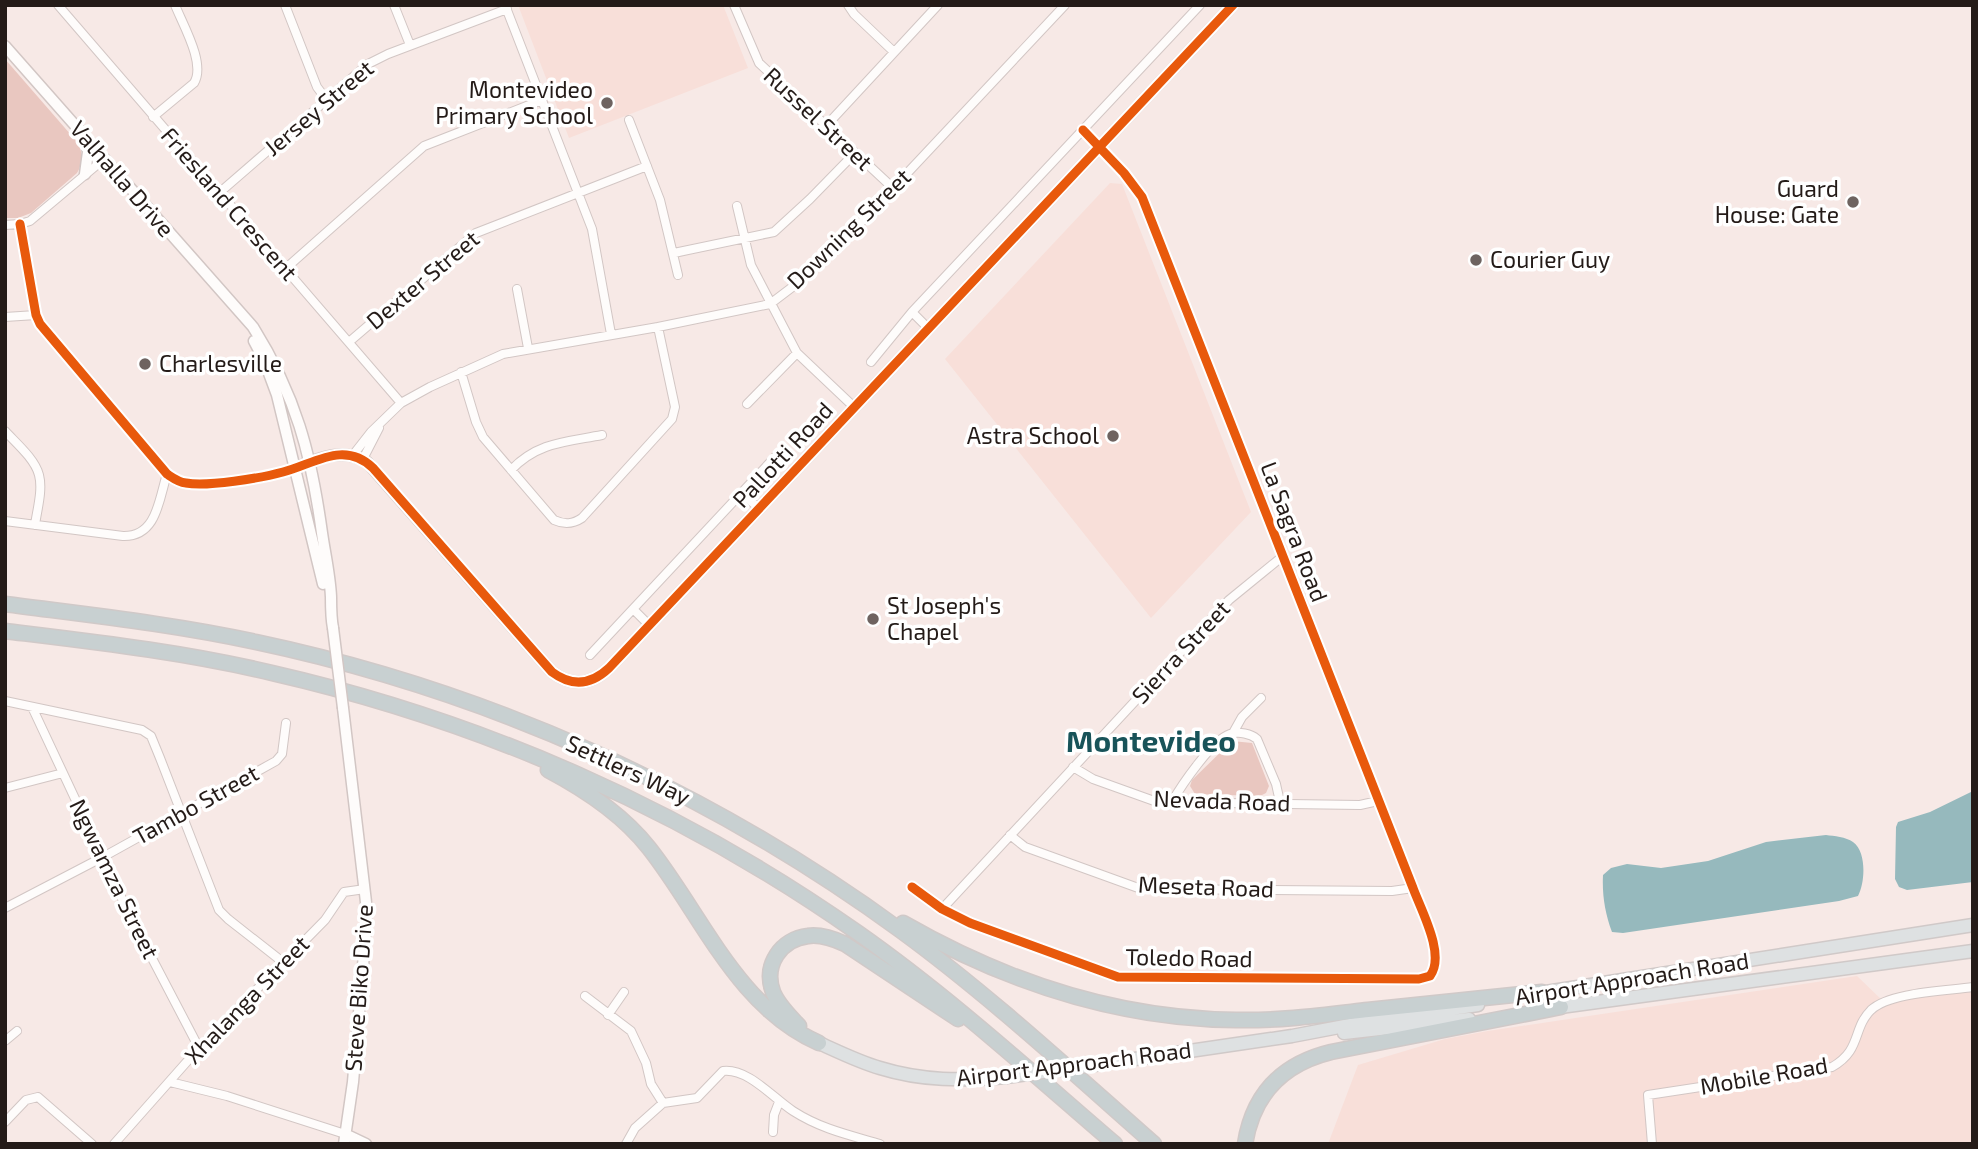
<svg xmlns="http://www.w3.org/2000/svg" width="1978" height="1149" font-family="'Exo 2',sans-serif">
<rect width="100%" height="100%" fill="#f7e9e6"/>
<!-- built -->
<path fill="#f8dfd9" d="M 518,5 L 723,5 L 748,68 L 569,138 Z
M 1110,183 L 1122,184 L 1251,512 L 1151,618 L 945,359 Z
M 1857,976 L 1884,1002 L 1973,989 L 1973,1144 L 1328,1144 L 1358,1065 L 1445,1039 L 1488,1031 Z"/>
<!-- green -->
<path fill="#e9c7c0" d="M 5,59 L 78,143 C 83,154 83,163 77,173 L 31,213 L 18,218 L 5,218 Z
M 1232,741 L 1252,743 L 1269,786 L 1266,793 L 1260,796 L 1195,794 L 1190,786 L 1192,780 Z"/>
<!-- water -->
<path fill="#96b9bd" d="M 1973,791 L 1973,882 L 1907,890 L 1899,887 L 1895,879 L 1896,827 L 1898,822 L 1930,812 Z
M 1826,835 C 1834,836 1846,837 1853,842 C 1867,852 1865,883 1858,896 L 1839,901 L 1623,933 L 1612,932 C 1605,913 1602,895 1603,875 L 1611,868 L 1627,864 L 1661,868 L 1708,861 L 1766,842 Z"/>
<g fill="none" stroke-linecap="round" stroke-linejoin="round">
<defs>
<path id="street" d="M 58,5 L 401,403
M 285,5 L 317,87 L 326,99
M 394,5 L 410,45
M 505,5 L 592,229 L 611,334
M 734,5 L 759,63 L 893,188
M 848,5 L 854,14 L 894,52
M 153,117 L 194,83 C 206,64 183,25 175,5
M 629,120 L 660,200 L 678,275
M 825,127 L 938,5
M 219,193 L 368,64 L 388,54 L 507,9
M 737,206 L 751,265 L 797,353 L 854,407
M 20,224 L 36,315 L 40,324 L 167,474 C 173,478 179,482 186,483 C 209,487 274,476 295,468
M 5,225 L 20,224 L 30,221 L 104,159
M 674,253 L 774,232 L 810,199 L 854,154
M 285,269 L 424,146 L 542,100
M 517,289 L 528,348
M 912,312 L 929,329
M 5,317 L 36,315
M 349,342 L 476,233 L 647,166
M 871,362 L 912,312 L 1200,5
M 461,372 L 476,422 L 483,437 L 554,520 C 565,525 573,524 582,518 L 672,419 L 675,407 L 658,327
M 747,404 L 797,353
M 5,431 C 16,443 35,459 39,475 C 43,490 37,510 35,525
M 353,455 L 371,432 L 401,403 L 430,387 L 503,354 L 658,327 L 770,304 L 799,282 L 851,233 L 1065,5
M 363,459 L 379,428
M 511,470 C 538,442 566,442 602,435
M 742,494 L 759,508
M 5,521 L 123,536 C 157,537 159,499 167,474
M 633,609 L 649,625
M 590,655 L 775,457
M 5,701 L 142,730 L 151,736 L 160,758 L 219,910 L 228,919 L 284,963
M 32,707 L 132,920 L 199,1048
M 1233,733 L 1242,717 L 1261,698
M 1073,767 L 1093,779 L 1157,802 L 1360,805 L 1378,801
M 5,788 L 63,773
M 1172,802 C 1181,786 1212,740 1230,734 C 1239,731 1251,734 1257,739 L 1276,784 L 1280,802
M 1010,835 L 1025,847 L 1141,889 L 1392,891 L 1413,888
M 912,887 L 942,909 L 970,923 L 1118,977 L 1419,979 L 1430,976 C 1446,955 1421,910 1413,888 L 1142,197 L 1124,173 L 1083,130
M 5,908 L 103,857 L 276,761 L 282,754 L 286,723
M 942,909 L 1229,600 L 1283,556
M 585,996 L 631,1031 L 646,1063 L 651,1084 L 663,1103
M 608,1015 L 624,992
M 5,1041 L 17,1031
M 170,1082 L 227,1096 L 345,1134
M 5,1122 L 26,1100 L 38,1097 L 92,1144
M 773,1132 L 774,1115 L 779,1102
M 114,1144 L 199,1048 L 325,920 L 344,892 L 365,889
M 626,1144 L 635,1128 L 663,1103 L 697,1098 L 723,1071 C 748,1068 773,1098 793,1111 C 821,1129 849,1135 880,1144
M 1652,1144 L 1648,1095 L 1832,1067 C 1862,1050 1852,1029 1871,1010 C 1890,992 1947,991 1973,987"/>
<path id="secondary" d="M 5,46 L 253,327 C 296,396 311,453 322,533 C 325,554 330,575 331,597 C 331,607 331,618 333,628
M 85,174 L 88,152 L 86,139
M 254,341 L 264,360 L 277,395 L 323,584
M 295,468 C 319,458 343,447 367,462 L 552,672 C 572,687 591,685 609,668 L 1233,5
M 343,708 L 366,902 L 366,931 L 353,1082 L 344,1144
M 345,1134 L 366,1144"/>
<path id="primary" d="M 1533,994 L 1973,925
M 1553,1008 L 1973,951
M 1344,1033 L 1469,1019
M 819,1043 C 839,1052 859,1062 880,1068 C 922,1081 963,1081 1006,1077
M 1094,1065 L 1292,1036 L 1376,1020 L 1478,1005"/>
<path id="highway" d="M 5,604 C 89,615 173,624 256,642 C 488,691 708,790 900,930 C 989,995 1071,1071 1154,1144
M 5,631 C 95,642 184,652 272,673 C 482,721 682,809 858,933 C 949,997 1031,1072 1115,1144
M 548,770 C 584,789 624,816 649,848 C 702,915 737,1007 819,1043
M 903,923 C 1006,982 1116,1019 1236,1020 C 1280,1021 1324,1015 1368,1010 C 1426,1004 1484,998 1542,992
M 799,1026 C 790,1016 778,1005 773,992 C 763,965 781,939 808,936 C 821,934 834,939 845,944 L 958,1019
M 1245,1144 C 1253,1094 1282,1064 1331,1052 L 1561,1007"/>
</defs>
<!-- street casing -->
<use href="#street" stroke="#d2c6c4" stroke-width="10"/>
<!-- secondary casing -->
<use href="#secondary" stroke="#d2c6c4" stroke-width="13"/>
<!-- primary casing -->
<use href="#primary" stroke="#d0c9c8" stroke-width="15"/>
<!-- highway casing -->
<use href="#highway" stroke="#d0c9c8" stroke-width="17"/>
<!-- street -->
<use href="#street" stroke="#fefcfb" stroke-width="8"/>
<!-- secondary -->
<use href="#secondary" stroke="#fefcfb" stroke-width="10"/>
<!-- primary -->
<use href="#primary" stroke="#dee1e2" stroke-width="12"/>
<!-- highway -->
<use href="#highway" stroke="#c8d0d1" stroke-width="14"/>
<defs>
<path id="secondary-bridge" d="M 333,628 L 343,708"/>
<path id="primary-bridge" d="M 1006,1077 L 1094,1065"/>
</defs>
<!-- secondary-bridge casing -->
<use href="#secondary-bridge" stroke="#d2c6c4" stroke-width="13" stroke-linecap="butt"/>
<!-- primary-bridge casing -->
<use href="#primary-bridge" stroke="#d0c9c8" stroke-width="15" stroke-linecap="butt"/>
<!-- secondary-bridge -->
<use href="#secondary-bridge" stroke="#fefcfb" stroke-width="10"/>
<!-- primary-bridge -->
<use href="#primary-bridge" stroke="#dee1e2" stroke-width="12"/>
<defs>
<path id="cycleway" d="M 20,224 L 36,315 L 40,324 L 167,474 C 173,478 178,482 186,483 C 207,487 261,478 283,472 C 314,464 344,440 373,468 L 552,672 C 572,687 591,685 609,668 L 1233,5
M 912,887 L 942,909 L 970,923 L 1118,977 L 1419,979 L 1430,976 C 1446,955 1421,910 1413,888 L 1142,197 L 1124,173 L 1083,130"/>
</defs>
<!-- cycleway casing -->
<use href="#cycleway" stroke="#fff" stroke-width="13"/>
<!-- cycleway -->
<use href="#cycleway" stroke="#e8590c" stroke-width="9"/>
</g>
<!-- markers -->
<g fill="#6e6360" stroke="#fff" stroke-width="2.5">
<circle cx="607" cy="103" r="7"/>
<circle cx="1853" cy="202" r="7"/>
<circle cx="1476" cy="260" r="7"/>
<circle cx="145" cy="364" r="7"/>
<circle cx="1113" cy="436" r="7"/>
<circle cx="873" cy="619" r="7"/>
</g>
<g text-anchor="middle" stroke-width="7" stroke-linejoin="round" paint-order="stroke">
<!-- poi labels -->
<g font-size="23" fill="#241b18" stroke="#fff" text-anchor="end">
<text x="593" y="98">Montevideo<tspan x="593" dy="26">Primary School</tspan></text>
<text x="1839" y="197">Guard<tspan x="1839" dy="26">House: Gate</tspan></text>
<text x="1490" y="268" text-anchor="start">Courier Guy</text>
<text x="159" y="372" text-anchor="start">Charlesville</text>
<text x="1099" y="444">Astra School</text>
<text x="887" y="614" text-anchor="start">St Joseph's<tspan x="887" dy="26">Chapel</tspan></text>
</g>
<!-- street labels -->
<g font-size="23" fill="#241b18" stroke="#fff">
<text transform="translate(319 108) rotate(-40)" y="8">Jersey Street</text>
<text transform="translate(818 119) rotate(43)" y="8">Russel Street</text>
<text transform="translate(122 179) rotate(49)" y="8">Valhalla Drive</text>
<text transform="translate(229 204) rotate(49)" y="8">Friesland Crescent</text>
<text transform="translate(849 229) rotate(-44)" y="8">Downing Street</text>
<text transform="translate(423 280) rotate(-40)" y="8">Dexter Street</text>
<text transform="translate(783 455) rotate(-47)" y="8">Pallotti Road</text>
<text transform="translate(1294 532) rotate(69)" y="8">La Sagra Road</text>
<text transform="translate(1181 652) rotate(-47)" y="8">Sierra Street</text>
<text transform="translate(628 770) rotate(25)" y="8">Settlers Way</text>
<text transform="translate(1222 801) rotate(2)" y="8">Nevada Road</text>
<text transform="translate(196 805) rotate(-29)" y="8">Tambo Street</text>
<text transform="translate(114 879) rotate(64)" y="8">Ngwamza Street</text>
<text transform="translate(1206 887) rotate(2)" y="8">Meseta Road</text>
<text transform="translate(1189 958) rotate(1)" y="8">Toledo Road</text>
<text transform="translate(1632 979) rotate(-9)" y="8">Airport Approach Road</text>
<text transform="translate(359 988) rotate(-86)" y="8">Steve Biko Drive</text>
<text transform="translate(247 1000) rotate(-46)" y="8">Xhalanga Street</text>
<text transform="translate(1074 1064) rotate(-7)" y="8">Airport Approach Road</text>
<text transform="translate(1764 1076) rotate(-10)" y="8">Mobile Road</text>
</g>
<!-- district labels -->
<g font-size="30" font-weight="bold" fill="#185359" stroke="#fff">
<text x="1151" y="752">Montevideo</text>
</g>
</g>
<!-- border -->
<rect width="1978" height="1149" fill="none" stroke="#241b18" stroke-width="14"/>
</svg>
